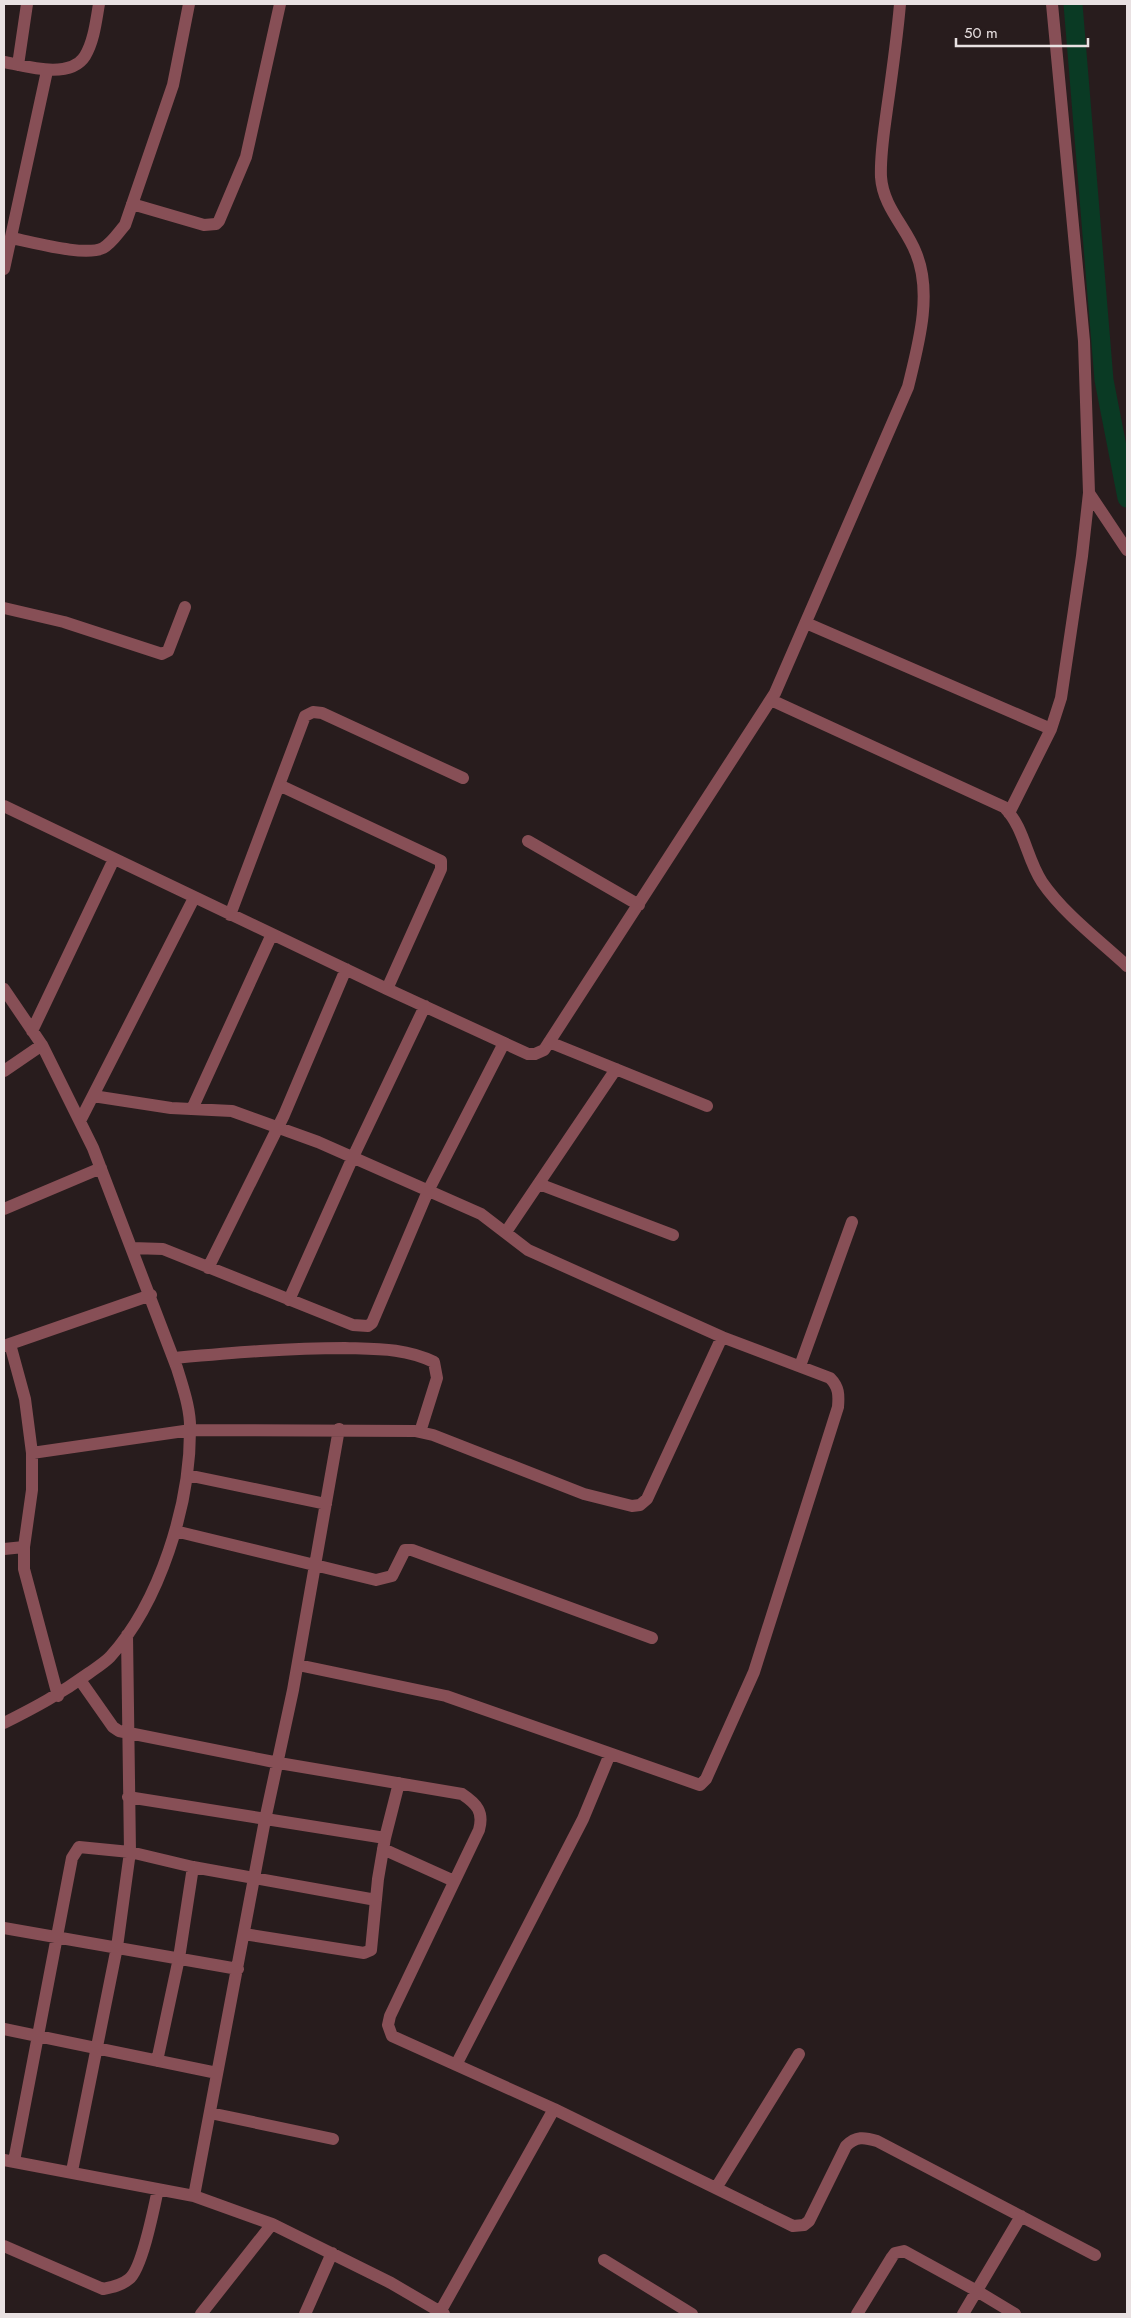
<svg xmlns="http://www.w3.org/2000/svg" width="1131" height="2318" font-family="Jost,sans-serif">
<rect width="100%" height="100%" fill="#281c1d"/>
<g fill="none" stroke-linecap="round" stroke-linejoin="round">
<!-- canal -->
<path stroke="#0a3a24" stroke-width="19" d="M 1073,4 L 1104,380 L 1127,498"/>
<!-- minor -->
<path stroke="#874f56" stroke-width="12" d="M 4,62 C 25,66 70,80 85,56 C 94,41 96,21 99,4
M 18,65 L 27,4
M 132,204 L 204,225 L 216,224 L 219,221 L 246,157 L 280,4
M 11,238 C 33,242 85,257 103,248 C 112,243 118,233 125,225 L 173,85 L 189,4
M 4,269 L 47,71
M 1089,493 L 1127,550
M 4,608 L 64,622 L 162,654 L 168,651 L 185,607
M 806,623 L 1051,729
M 771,700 L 1004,807 C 1025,828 1026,858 1042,882 C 1064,914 1099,940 1127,966
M 279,785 L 441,861 L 441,869 L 387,989
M 4,806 L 387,989 L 528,1054 L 535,1054 L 544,1050 L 775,693 L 908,387 C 918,346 933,294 916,253 C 906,227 883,207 881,177 C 880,155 884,132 887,109 C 892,74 897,39 900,4
M 1009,813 L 1051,729 L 1061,698 L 1082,556 L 1089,493 L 1084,341 L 1052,4
M 528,841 L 639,905
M 230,915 L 305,716 L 313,712 L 322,713 L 463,778
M 4,989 L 42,1045 L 93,1148 L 177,1368 C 183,1388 191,1410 190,1431 C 190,1505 160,1602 110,1657 C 104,1663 96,1668 89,1673 C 60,1694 36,1707 4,1723
M 32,1031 L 114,859
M 549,1042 L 707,1106
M 4,1071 L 42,1045
M 93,1096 L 171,1108 L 232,1111 L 318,1142 L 481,1214 L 528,1250 L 722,1337 L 830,1378 C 839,1387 839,1395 838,1407 L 754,1672 L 706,1779 L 700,1785 L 446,1696 L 298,1665
M 192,1109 L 272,934
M 80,1121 L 194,898
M 539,1184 L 673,1235
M 4,1209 L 101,1168
M 506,1232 L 616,1069
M 132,1248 L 163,1249 L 353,1325 L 368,1326 L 372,1323 L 428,1191 L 504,1043
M 208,1268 L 284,1115 L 346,969
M 289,1300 L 353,1157 L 425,1006
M 10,1344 L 25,1399 L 32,1453 L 32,1490 L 24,1547 L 24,1569 L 58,1696
M 4,1346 L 151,1295
M 174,1358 C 231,1353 287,1348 345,1348 C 377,1349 405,1348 434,1362 L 437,1378 L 420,1432
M 800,1366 L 852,1222
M 32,1453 L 191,1430 L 415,1431 L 433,1435 L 584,1494 L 632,1506 L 640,1505 L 647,1499 L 722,1337
M 187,1475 L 326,1504
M 175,1531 L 376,1580 L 392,1576 L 405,1550 L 412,1550 L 652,1638
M 4,1549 L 24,1547
M 80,1680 L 113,1727 L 119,1731 L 279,1763 L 462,1794 C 477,1804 484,1812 479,1830 L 390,2016 L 388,2025 L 392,2036 L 554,2109 L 793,2226 L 804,2225 L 809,2221 L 846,2146 C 856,2136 864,2137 877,2141 L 1095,2255
M 128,1797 L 385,1838
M 383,1849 L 454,1881
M 4,1928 L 238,1969
M 244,1934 L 364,1953 L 371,1950 L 378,1879 L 385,1838 L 399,1783
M 4,2029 L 217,2073
M 157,2061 L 179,1958 L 193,1867
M 456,2065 L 583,1819 L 610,1754
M 210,2113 L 333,2139
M 4,2160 L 194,2196 L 272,2224 L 391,2283 L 444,2314
M 14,2161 L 72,1858 L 79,1847 L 130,1852 L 193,1867 L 376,1900
M 72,2171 L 117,1947 L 130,1852 L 127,1635
M 716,2188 L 799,2054
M 194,2196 L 265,1820 L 293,1690 L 339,1429
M 4,2246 L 103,2289 C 113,2287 122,2285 129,2279 C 142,2269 154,2208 158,2189
M 604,2260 L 692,2314
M 440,2312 L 554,2109
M 201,2314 L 272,2224
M 305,2314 L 332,2253
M 857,2314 L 892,2257 L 895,2253 L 904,2251 L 977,2291 L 1015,2314
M 963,2314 L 1021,2216"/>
</g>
<!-- border -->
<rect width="1131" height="2318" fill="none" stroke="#e9e1e2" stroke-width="10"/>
<!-- scale -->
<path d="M956 38v8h132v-8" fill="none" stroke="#e9e1e2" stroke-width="2.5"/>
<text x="964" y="38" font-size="15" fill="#e9e1e2" stroke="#281c1d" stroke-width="4" paint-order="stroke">50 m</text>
</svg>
